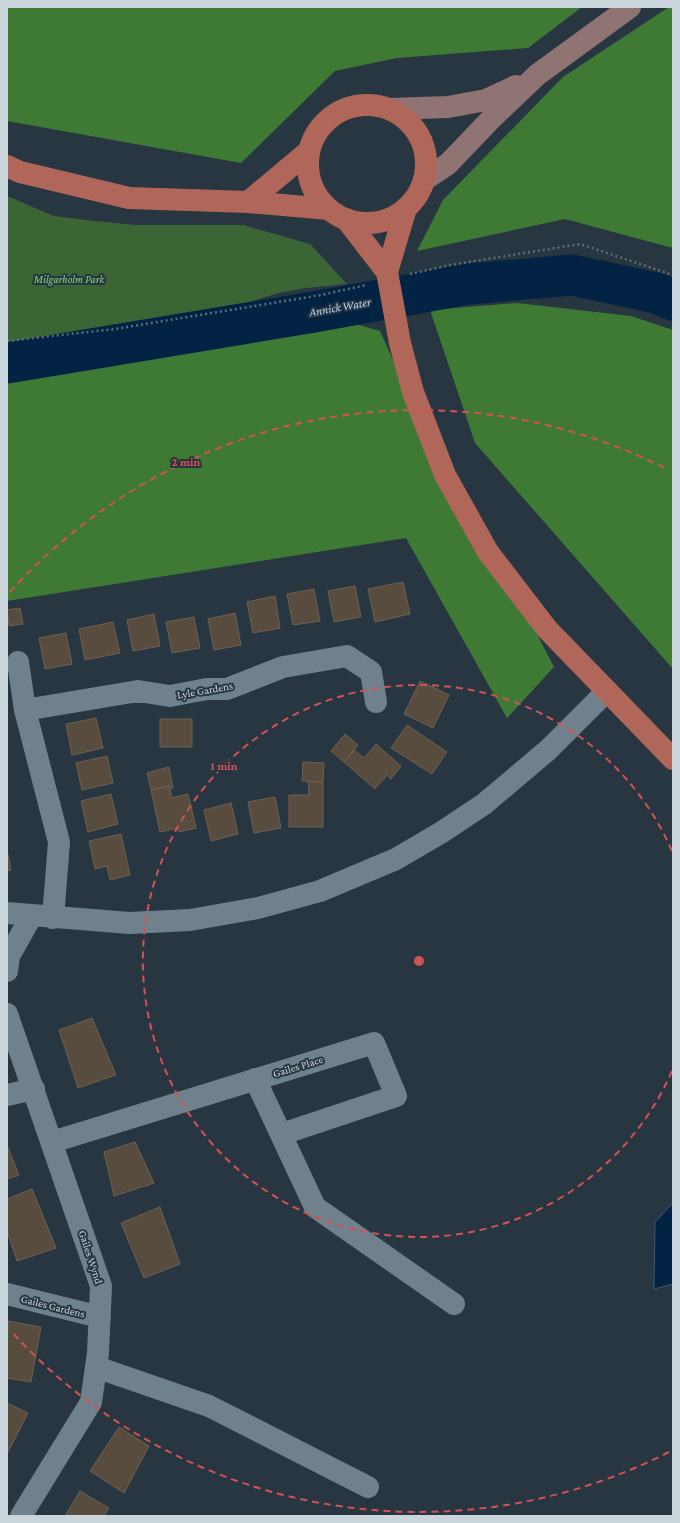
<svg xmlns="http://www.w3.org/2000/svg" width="680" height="1523" font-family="'Crimson Pro',serif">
<rect width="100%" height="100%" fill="#273641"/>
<!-- green -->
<path fill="#3c6536" d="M 7,196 L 54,216 L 95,221 L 136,225 L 243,225 L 310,244 L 347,284 L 306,288 L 279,293 L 216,312 L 171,320 L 115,335 L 7,348 Z"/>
<!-- forest -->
<path fill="#3e7a34" d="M 7,7 L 582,7 L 528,48 L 397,58 L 335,71 L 241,163 L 7,121 Z
M 669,7 L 673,7 L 673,248 L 565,219 L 417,251 L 443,200 L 563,77 Z
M 517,303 L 631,316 L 673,330 L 673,669 L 475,443 L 430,310 Z
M 314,312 L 380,331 L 445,475 L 509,580 L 554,667 L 507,718 L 406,538 L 7,601 L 7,368 L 56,355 Z"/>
<!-- water -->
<path fill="#022343" stroke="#3e5871" d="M 673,1203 L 673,1284 L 654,1289 L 655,1222 Z"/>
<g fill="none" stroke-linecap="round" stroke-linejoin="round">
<!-- river -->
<path stroke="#022343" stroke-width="41" d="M 7,363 L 314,312 L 468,284 L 572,275 L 656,293 L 673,300"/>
</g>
<!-- building -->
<path fill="#584c3e" stroke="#6e6152" d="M 403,582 L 410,614 L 375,622 L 368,589 Z
M 355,586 L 361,617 L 334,622 L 328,591 Z
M 314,589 L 320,621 L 293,625 L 287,594 Z
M 275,596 L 280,628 L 253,633 L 247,602 Z
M 20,608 L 23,624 L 9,626 L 7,610 Z
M 235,613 L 241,645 L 214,650 L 208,619 Z
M 154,614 L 160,646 L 133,651 L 127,620 Z
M 194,617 L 200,648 L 172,653 L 166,622 Z
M 113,622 L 120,653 L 85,660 L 79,629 Z
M 66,633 L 72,664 L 45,669 L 39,638 Z
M 420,681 L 449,695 L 433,728 L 404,714 Z
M 96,718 L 103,748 L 72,755 L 66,724 Z
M 160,719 L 192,719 L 192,747 L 160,747 Z
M 407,725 L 447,752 L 432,774 L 391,748 Z
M 345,734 L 358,745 L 344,762 L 331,751 Z
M 376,744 L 401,766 L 391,779 L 387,775 L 375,789 L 344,762 L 354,750 L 364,758 Z
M 107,756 L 113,783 L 82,790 L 76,763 Z
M 303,762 L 324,763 L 323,782 L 302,781 Z
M 169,767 L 173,788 L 170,789 L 169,786 L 151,790 L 147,773 Z
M 308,781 L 323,782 L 323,827 L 289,827 L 289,795 L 309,795 Z
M 169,786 L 172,798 L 188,794 L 196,828 L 179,832 L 178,828 L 160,832 L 151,790 Z
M 111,794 L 118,824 L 88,832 L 81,801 Z
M 275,797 L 281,828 L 254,833 L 248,802 Z
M 231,803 L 238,834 L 211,841 L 204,810 Z
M 121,834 L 130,875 L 110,880 L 107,866 L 95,869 L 89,841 Z
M 7,850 L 11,870 L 7,871 Z
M 92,1018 L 116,1075 L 78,1088 L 59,1030 Z
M 135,1142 L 154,1183 L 114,1196 L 104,1152 Z
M 7,1145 L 19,1175 L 7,1179 Z
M 32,1189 L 56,1248 L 17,1261 L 7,1231 L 7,1199 Z
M 160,1207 L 180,1264 L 144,1278 L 121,1223 Z
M 8,1321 L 41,1327 L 31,1382 L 7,1378 Z
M 7,1403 L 28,1413 L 8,1452 L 7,1451 Z
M 119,1427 L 149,1446 L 124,1493 L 90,1471 Z
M 80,1491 L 109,1508 L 104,1516 L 65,1516 Z"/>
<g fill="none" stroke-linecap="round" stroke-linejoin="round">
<!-- path -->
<path stroke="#5f6d76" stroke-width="2.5" stroke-dasharray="2 3" stroke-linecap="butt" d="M 410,274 L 450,265 L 580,244 L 673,275
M 7,341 L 115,329 L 321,295 L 366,285"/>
<!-- minor -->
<path stroke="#70818e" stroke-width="22" d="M 18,662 L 25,710 L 59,842 L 53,918
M 25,710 L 138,691 L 170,696 L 207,689 L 227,689 L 283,667 L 347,656 L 371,672 L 376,702
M 7,913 L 129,923 L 190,920 L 258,908 L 320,891 L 396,859 L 442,832 L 484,804 L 548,750 L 607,691
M 7,971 L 9,956 L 32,915
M 7,1014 L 101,1286 L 98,1353 L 91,1402 L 21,1516
M 255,1079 L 315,1207 L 454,1304
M 7,1095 L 34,1089
M 52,1142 L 374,1043 L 396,1096 L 282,1134
M 7,1294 L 100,1317
M 96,1367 L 209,1406 L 368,1487"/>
<!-- secondary -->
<path stroke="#907474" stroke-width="22" d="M 390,109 L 448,107 L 486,100 L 516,86
M 424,180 L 448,164 L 492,118 L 537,75 L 630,7"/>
<!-- primary -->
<path stroke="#b06759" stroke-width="22" d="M308 164a59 59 0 1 1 118 0a59 59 0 1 1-118 0Z
M 7,166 L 20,172 L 129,198 L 248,202 L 329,209
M 248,202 L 309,151
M 346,219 L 387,272 L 400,343 L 413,392 L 445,475 L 488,552 L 547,629 L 673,759
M 387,272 L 406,208"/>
</g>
<!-- distance rings -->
<g fill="none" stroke="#d35355" stroke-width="2" stroke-dasharray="7 5">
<path d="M672 1071A276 276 0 1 1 672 851"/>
<path d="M669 1452A551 551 0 0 1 10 1330M10 592A551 551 0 0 1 669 470"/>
</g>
<g text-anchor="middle" stroke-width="4" stroke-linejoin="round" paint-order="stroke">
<!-- park labels -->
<g font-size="11" font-style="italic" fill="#87d77a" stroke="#273641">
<text x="69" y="283">Milgarholm Park</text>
</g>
<!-- street labels -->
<g font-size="11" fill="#cad4db" stroke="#273641">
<text transform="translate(205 690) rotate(-10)" y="4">Lyle Gardens</text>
<text transform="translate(298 1066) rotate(-17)" y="4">Gailes Place</text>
<text transform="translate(91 1257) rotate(72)" y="4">Gailes Wynd</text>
<text transform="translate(53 1306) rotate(14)" y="4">Gailes Gardens</text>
</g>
<!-- water labels -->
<g font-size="12" font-style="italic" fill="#b4d3f7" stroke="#273641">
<text transform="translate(340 307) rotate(-10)" y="4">Annick Water</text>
</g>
</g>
<circle cx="419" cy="961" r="6" fill="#d35355" stroke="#273641" stroke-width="2"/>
<g font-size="12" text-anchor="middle" font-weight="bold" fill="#d35355" stroke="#273641" stroke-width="4" stroke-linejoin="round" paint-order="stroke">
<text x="186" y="466">2 min</text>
<text x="224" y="770">1 min</text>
</g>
<!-- border -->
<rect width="680" height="1523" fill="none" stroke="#cad4db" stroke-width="16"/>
</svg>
